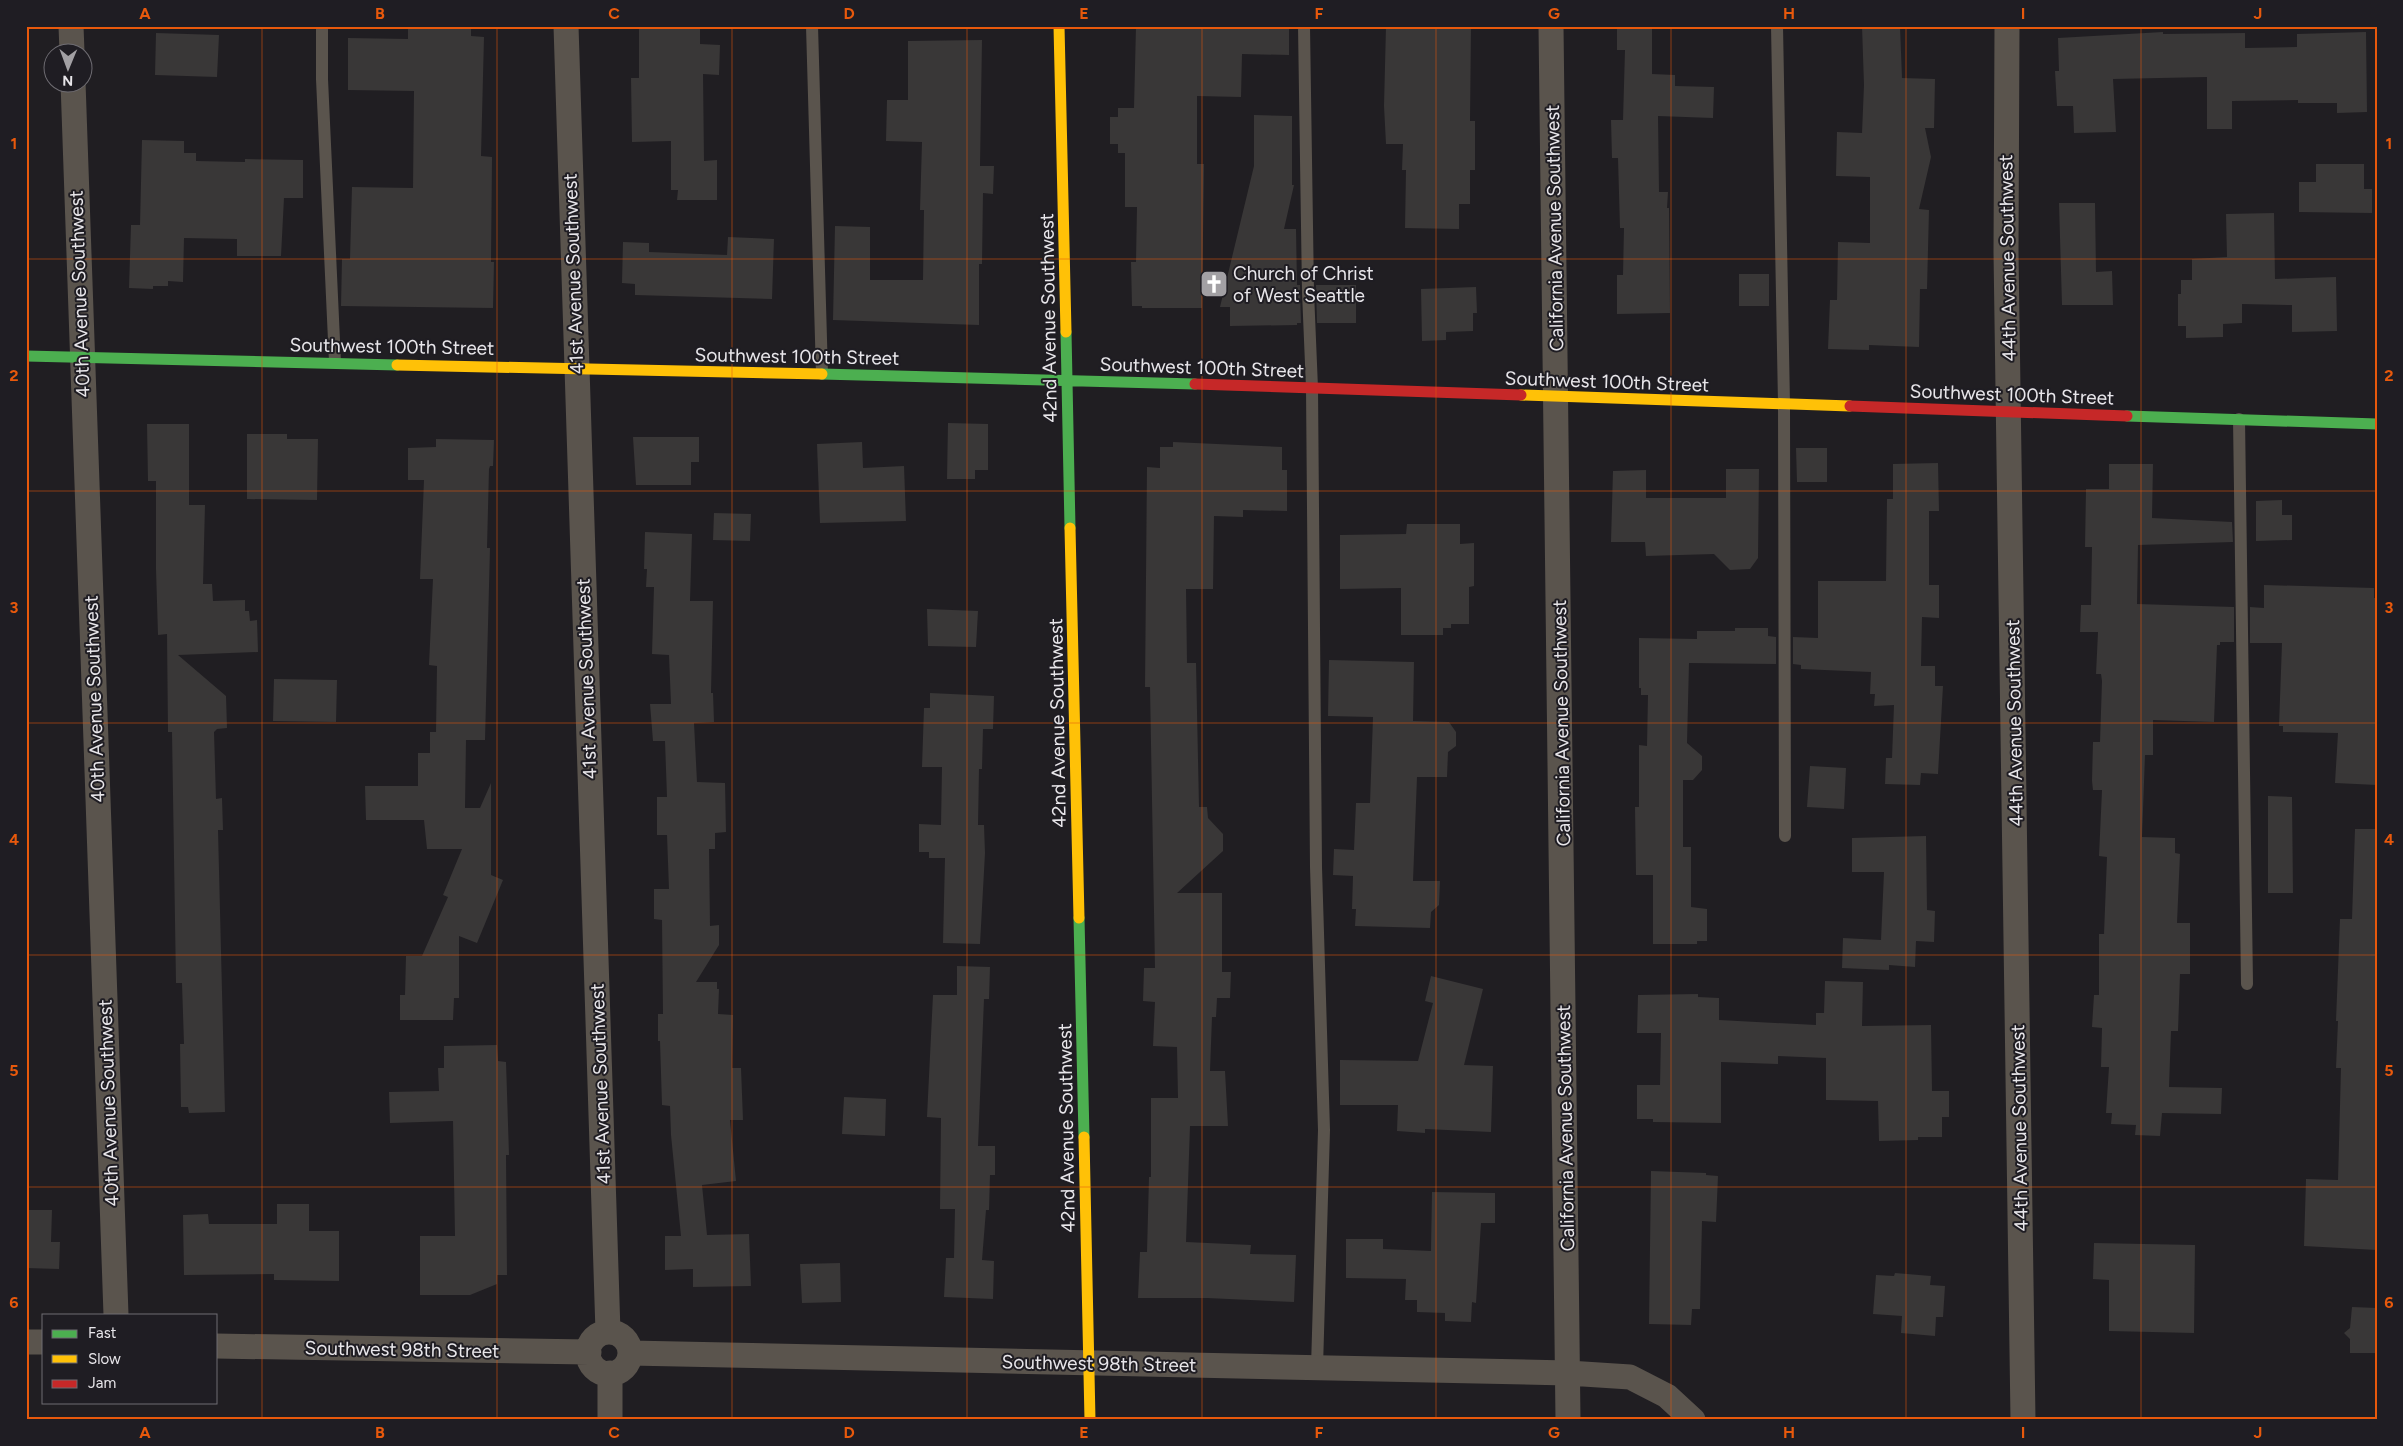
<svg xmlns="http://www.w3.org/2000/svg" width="2403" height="1446" font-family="Figtree,sans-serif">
<rect width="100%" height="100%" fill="#201e22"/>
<!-- building -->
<path fill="#393737" d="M 408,26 L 471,26 L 471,36 L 484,37 L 481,156 L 492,157 L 491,262 L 494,262 L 493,308 L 341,306 L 342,259 L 350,259 L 352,187 L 413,188 L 414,91 L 348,90 L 348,38 L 408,39 Z
M 639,26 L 700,26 L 700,44 L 720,45 L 719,75 L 703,74 L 704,161 L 717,160 L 717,200 L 677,200 L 678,190 L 671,190 L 671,141 L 632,142 L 631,78 L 639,78 Z
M 1136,26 L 1289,26 L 1289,55 L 1242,54 L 1241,97 L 1197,96 L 1197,164 L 1204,164 L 1202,308 L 1142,308 L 1142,306 L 1132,306 L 1131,262 L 1136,262 L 1137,207 L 1125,207 L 1125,153 L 1118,153 L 1118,144 L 1110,144 L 1110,117 L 1118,117 L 1118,108 L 1134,108 Z
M 1386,26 L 1471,26 L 1470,121 L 1475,121 L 1475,170 L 1470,170 L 1470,204 L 1459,204 L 1459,229 L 1405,228 L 1406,170 L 1402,170 L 1403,144 L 1386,144 L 1384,106 Z
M 1617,26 L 1652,26 L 1652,74 L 1675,75 L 1675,86 L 1714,87 L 1713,118 L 1658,116 L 1659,192 L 1668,192 L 1667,208 L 1669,208 L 1670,313 L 1617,314 L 1617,275 L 1623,275 L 1624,228 L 1620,228 L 1618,158 L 1612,158 L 1611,120 L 1623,120 L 1625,50 L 1617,50 Z
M 1862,26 L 1900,26 L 1902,78 L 1935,79 L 1934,128 L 1925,128 L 1931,157 L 1919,209 L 1929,210 L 1927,289 L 1920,289 L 1919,347 L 1869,345 L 1869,350 L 1828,349 L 1830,300 L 1837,300 L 1838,242 L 1870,243 L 1870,177 L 1836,176 L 1837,132 L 1862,133 L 1864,85 Z
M 2163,32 L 2163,34 L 2245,33 L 2245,48 L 2297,47 L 2297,34 L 2366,32 L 2367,112 L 2337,113 L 2337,103 L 2298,103 L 2298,100 L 2232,101 L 2232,129 L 2207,129 L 2207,77 L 2113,79 L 2116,132 L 2074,133 L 2073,106 L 2057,106 L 2055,71 L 2059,71 L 2058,38 Z
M 156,33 L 219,35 L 217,77 L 155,75 Z
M 982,40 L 980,166 L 994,166 L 993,194 L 983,193 L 982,264 L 979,264 L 979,325 L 833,320 L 835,226 L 870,227 L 870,280 L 923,280 L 924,210 L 920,210 L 922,142 L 886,141 L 887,100 L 908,100 L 908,41 Z
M 1254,115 L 1292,116 L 1292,185 L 1294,185 L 1284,229 L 1296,229 L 1297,285 L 1300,285 L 1301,323 L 1297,323 L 1297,325 L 1230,326 L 1230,307 L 1220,307 L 1254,166 Z
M 142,140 L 184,141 L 184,153 L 196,153 L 196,161 L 245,162 L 245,159 L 303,160 L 303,198 L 284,198 L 281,256 L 237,256 L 237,239 L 184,238 L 183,282 L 168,281 L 168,286 L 153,286 L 153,289 L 129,288 L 131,225 L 140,225 Z
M 2316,164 L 2364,164 L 2364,189 L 2372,189 L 2372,213 L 2299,212 L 2299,182 L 2316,182 Z
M 2059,203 L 2095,203 L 2096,272 L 2112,271 L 2113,305 L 2062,305 Z
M 2274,213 L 2275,279 L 2336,277 L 2337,331 L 2292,332 L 2292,305 L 2242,304 L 2242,323 L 2223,324 L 2223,337 L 2186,338 L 2186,326 L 2178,326 L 2178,294 L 2181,294 L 2181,280 L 2192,280 L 2192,259 L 2227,257 L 2226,214 Z
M 728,237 L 774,239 L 772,299 L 635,295 L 635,284 L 622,283 L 623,242 L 649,243 L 649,252 L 727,255 Z
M 1739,274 L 1769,274 L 1769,306 L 1739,306 Z
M 1316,285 L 1356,285 L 1356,323 L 1317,323 Z
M 1476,287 L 1477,313 L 1473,313 L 1473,331 L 1446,332 L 1446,340 L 1422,341 L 1421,289 Z
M 948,423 L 988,424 L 988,470 L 975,470 L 975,479 L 947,479 Z
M 147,424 L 189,424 L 189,505 L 205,505 L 203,584 L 212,584 L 213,601 L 245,600 L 245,611 L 249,611 L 250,621 L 257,620 L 258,652 L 178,655 L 226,696 L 227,728 L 217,729 L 214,732 L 216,799 L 222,798 L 223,830 L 218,830 L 225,1112 L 189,1113 L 188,1107 L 181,1107 L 180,1044 L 184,1044 L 182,983 L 176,983 L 172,732 L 168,732 L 167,634 L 158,635 L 156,569 L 156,481 L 148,481 Z
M 247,434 L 287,434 L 287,439 L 318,439 L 317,500 L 247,499 Z
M 633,437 L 699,437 L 699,462 L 691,462 L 691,485 L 636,485 Z
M 436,439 L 494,440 L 493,466 L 490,466 L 489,469 L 487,548 L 490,548 L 485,740 L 466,740 L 465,808 L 480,808 L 491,783 L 491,875 L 503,880 L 477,943 L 459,936 L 459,998 L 454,998 L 453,1020 L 400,1020 L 400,995 L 405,995 L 406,956 L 422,956 L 448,897 L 443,895 L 462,849 L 427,849 L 424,820 L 366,820 L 365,786 L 418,786 L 418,753 L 430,753 L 430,732 L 436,732 L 437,666 L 429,665 L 433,579 L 420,579 L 424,480 L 408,480 L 408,448 L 436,447 Z
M 862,442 L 863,468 L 904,466 L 906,521 L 820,523 L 817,444 Z
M 1173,442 L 1282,447 L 1282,470 L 1287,470 L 1287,511 L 1243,510 L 1243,517 L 1214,516 L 1213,589 L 1186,589 L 1187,663 L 1196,663 L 1199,807 L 1207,807 L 1208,818 L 1223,834 L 1223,851 L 1177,893 L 1222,893 L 1222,972 L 1231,972 L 1230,998 L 1217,998 L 1216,1017 L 1212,1017 L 1210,1071 L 1225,1071 L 1228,1126 L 1190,1126 L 1186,1242 L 1251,1245 L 1250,1254 L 1296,1255 L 1294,1302 L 1207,1298 L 1138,1298 L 1140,1252 L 1147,1252 L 1149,1177 L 1151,1177 L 1151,1098 L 1178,1098 L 1177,1047 L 1153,1046 L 1155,1002 L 1143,1001 L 1144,968 L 1155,968 L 1150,687 L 1145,687 L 1147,467 L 1160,468 L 1160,447 L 1173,447 Z
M 1796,448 L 1827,448 L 1827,482 L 1797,482 Z
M 1938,463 L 1939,511 L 1929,511 L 1929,585 L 1939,585 L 1939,618 L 1922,617 L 1921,666 L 1935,666 L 1935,686 L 1943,686 L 1938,774 L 1921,773 L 1920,785 L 1885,784 L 1886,758 L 1892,758 L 1894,705 L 1874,706 L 1875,694 L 1870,694 L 1871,672 L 1801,669 L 1801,665 L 1793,664 L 1793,637 L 1818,638 L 1818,581 L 1886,581 L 1887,499 L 1893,499 L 1893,464 Z
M 2109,464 L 2153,464 L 2152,518 L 2232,522 L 2233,542 L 2138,545 L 2137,604 L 2234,607 L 2234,642 L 2220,642 L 2220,645 L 2217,645 L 2214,722 L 2153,720 L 2153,755 L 2145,755 L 2142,837 L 2175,838 L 2175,853 L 2180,854 L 2177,923 L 2190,923 L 2190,974 L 2180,974 L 2178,1031 L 2171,1031 L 2169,1087 L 2222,1088 L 2221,1114 L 2162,1113 L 2160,1136 L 2135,1135 L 2136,1125 L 2111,1124 L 2112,1113 L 2106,1113 L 2109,1067 L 2101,1067 L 2102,1028 L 2092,1027 L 2094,995 L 2099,995 L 2099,934 L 2104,934 L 2107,857 L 2099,856 L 2102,790 L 2093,790 L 2092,781 L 2093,742 L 2100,742 L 2102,681 L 2101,674 L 2096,674 L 2098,632 L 2080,632 L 2081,605 L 2091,605 L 2092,547 L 2085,547 L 2086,489 L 2109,489 Z
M 1726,469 L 1759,469 L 1758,558 L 1750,569 L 1730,570 L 1714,554 L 1646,556 L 1645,542 L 1611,542 L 1613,471 L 1646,470 L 1646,498 L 1726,498 Z
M 2282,500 L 2282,515 L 2292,515 L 2292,540 L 2256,541 L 2256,501 Z
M 714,513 L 751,514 L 750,541 L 713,540 Z
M 1407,524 L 1460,524 L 1460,544 L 1474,543 L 1474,586 L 1469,587 L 1469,624 L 1451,624 L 1451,628 L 1443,628 L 1443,635 L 1401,635 L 1401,588 L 1340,589 L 1340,535 L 1406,534 Z
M 645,532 L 692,534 L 690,601 L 713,601 L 711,693 L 713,693 L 714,722 L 694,723 L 697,782 L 725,783 L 726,832 L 715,833 L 715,849 L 709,849 L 710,926 L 719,925 L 719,945 L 696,982 L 717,982 L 717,989 L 719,989 L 718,1014 L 733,1015 L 732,1068 L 741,1068 L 743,1120 L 730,1120 L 736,1181 L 702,1185 L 707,1235 L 749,1234 L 751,1286 L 693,1287 L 693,1269 L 665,1270 L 665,1236 L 681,1236 L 671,1135 L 670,1106 L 662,1105 L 660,1041 L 658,1041 L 658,1014 L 663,1014 L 662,920 L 654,919 L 654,889 L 669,889 L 667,835 L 657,835 L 657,797 L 667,797 L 665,741 L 653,741 L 650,704 L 671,704 L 669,655 L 652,654 L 654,587 L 646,587 L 647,569 L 644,569 Z
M 2264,585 L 2374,588 L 2374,598 L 2377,598 L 2377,785 L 2335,783 L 2338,733 L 2283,732 L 2283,726 L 2279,726 L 2282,643 L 2250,643 L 2250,607 L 2264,608 Z
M 927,609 L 978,611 L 976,647 L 928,646 Z
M 1735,628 L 1768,628 L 1768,636 L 1776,637 L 1776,664 L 1689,663 L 1687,743 L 1702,756 L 1702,770 L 1693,780 L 1683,780 L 1683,847 L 1691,847 L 1691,907 L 1707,909 L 1707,941 L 1697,941 L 1697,944 L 1653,944 L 1653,875 L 1636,875 L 1635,807 L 1639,807 L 1639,745 L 1647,746 L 1648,695 L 1641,695 L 1641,688 L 1639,688 L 1639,638 L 1697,639 L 1697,631 L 1735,631 Z
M 1329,660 L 1414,662 L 1413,721 L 1449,722 L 1456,732 L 1456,746 L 1448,752 L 1447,777 L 1417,777 L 1413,881 L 1440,881 L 1439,905 L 1431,912 L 1430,928 L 1355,926 L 1356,909 L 1352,909 L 1353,876 L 1333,875 L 1334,849 L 1354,850 L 1356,803 L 1370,803 L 1373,717 L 1328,716 Z
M 274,679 L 337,680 L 336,722 L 273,721 Z
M 930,693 L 994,696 L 993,729 L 983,729 L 982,769 L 979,769 L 978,825 L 984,825 L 985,853 L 980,944 L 943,943 L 945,858 L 929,858 L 929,852 L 919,852 L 919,824 L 941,825 L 942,767 L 922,767 L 924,708 L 930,708 Z
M 1810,766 L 1846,768 L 1844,809 L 1807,807 Z
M 2268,796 L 2292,797 L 2293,893 L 2268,893 Z
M 2355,829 L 2377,829 L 2377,1250 L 2304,1246 L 2306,1179 L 2338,1180 L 2341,1068 L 2336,1068 L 2338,1021 L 2336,1021 L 2340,919 L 2352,919 Z
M 1926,836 L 1927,910 L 1935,911 L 1934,942 L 1916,941 L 1915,967 L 1889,965 L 1889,970 L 1842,968 L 1843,938 L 1881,940 L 1884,872 L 1852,872 L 1852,838 Z
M 957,966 L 990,967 L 989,999 L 984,999 L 978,1146 L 995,1146 L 995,1175 L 990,1175 L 989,1210 L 986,1210 L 982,1260 L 994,1261 L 993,1299 L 944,1297 L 946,1258 L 954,1258 L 955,1209 L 940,1209 L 941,1118 L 927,1117 L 933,995 L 957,995 Z
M 1431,976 L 1483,989 L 1464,1065 L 1493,1066 L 1491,1132 L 1425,1129 L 1425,1133 L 1397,1131 L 1398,1105 L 1340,1105 L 1340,1060 L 1418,1061 L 1433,1003 L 1425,1001 Z
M 1825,981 L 1863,982 L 1862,1026 L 1931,1025 L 1932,1091 L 1949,1091 L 1949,1117 L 1942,1117 L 1942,1137 L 1918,1137 L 1918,1140 L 1879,1141 L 1878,1101 L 1826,1100 L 1826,1058 L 1778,1056 L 1778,1064 L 1721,1062 L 1721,1123 L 1653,1122 L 1653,1119 L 1637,1119 L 1637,1085 L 1660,1085 L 1661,1033 L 1637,1033 L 1638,995 L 1698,994 L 1698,997 L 1719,998 L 1719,1020 L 1816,1025 L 1816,1013 L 1824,1013 Z
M 497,1045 L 498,1061 L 506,1062 L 509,1155 L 506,1155 L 507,1275 L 497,1275 L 497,1284 L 470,1295 L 420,1295 L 420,1236 L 455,1236 L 453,1121 L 390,1123 L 389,1092 L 439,1091 L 438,1068 L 444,1068 L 444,1046 Z
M 844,1097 L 886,1099 L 885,1136 L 842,1134 Z
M 1651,1171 L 1706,1173 L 1706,1175 L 1718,1176 L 1716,1222 L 1702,1221 L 1700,1309 L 1692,1309 L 1691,1325 L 1649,1324 Z
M 1432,1192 L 1495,1193 L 1495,1223 L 1481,1223 L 1476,1303 L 1472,1302 L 1471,1322 L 1445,1321 L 1445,1313 L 1417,1312 L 1417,1300 L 1405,1300 L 1406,1279 L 1346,1278 L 1346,1239 L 1383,1239 L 1383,1249 L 1431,1251 Z
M 277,1204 L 309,1204 L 309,1231 L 339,1231 L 339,1281 L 274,1280 L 274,1274 L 184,1275 L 183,1215 L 208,1214 L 209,1224 L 277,1224 Z
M 26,1210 L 52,1210 L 51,1242 L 60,1242 L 59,1269 L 26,1268 Z
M 2094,1243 L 2195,1245 L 2194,1333 L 2109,1331 L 2109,1280 L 2093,1279 Z
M 840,1263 L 841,1302 L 802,1303 L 800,1264 Z
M 1895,1273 L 1931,1276 L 1930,1285 L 1945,1286 L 1943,1317 L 1936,1317 L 1935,1336 L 1901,1333 L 1902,1316 L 1873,1314 L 1876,1275 L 1894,1276 Z
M 2352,1307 L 2377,1308 L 2377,1353 L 2350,1353 L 2350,1339 L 2344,1333 L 2350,1328 Z"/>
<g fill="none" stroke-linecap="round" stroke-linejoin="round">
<!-- lane -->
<path stroke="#5a544d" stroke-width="12" d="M 322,26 L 322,79 L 335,362
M 812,26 L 822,374
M 1304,26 L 1308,292 L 1312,388 L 1316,867 L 1324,1130 L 1317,1367
M 1777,26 L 1784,404 L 1785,836
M 2239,419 L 2247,984"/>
<!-- street -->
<path stroke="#5a544d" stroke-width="25" d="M 71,26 L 72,52
M 566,26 L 608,1332
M 1551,26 L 1568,1420
M 2007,26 L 2006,252 L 2023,1420
M 73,82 L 116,1315
M588 1353a21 21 0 1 1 42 0a21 21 0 1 1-42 0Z
M 26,1342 L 44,1342
M 216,1346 L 589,1352
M 630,1353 L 1568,1373 L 1630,1377 L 1667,1396 L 1693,1420
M 610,1373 L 610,1420"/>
<!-- fast -->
<path stroke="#4caf50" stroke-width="11" d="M 1066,332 L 1070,528
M 26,356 L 397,365
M 822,374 L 1195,384
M 2127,416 L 2377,424
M 1079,918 L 1084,1137"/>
<!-- slow -->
<path stroke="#ffc107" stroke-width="11" d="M 1059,26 L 1066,332
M 397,365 L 822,374
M 1521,395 L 1850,406
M 1070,528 L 1079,918
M 1084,1137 L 1090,1420"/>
<!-- jam -->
<path stroke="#c62828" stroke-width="11" d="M 1195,384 L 1521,395
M 1850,406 L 2127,416"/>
</g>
<!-- grid -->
<path fill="none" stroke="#e8590c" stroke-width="1" stroke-opacity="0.55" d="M 262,26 L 262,1420M 497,26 L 497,1420M 732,26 L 732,1420M 967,26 L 967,1420M 1202,26 L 1202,1420M 1436,26 L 1436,1420M 1671,26 L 1671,1420M 1906,26 L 1906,1420M 2141,26 L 2141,1420M 26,259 L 2377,259M 26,491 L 2377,491M 26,723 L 2377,723M 26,955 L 2377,955M 26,1187 L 2377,1187"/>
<!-- icons -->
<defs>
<symbol id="church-square" viewBox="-11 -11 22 22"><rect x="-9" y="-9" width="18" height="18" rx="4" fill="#a2a0a4" stroke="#1f1d23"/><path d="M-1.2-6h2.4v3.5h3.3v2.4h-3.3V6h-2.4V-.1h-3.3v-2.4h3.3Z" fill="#fff"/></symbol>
</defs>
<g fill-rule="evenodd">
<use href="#church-square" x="1198" y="268" width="32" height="32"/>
</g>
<g text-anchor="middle" stroke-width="4" stroke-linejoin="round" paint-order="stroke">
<!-- street labels -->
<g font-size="19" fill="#e8e6ea" stroke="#1f1d23">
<text transform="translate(1554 228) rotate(-91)" y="7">California Avenue Southwest</text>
<text transform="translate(2007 258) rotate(-91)" y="7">44th Avenue Southwest</text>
<text transform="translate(573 274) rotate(-92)" y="7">41st Avenue Southwest</text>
<text transform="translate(79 294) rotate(-92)" y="7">40th Avenue Southwest</text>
<text transform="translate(1048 318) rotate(-91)" y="7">42nd Avenue Southwest</text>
<text transform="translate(392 346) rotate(1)" y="7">Southwest 100th Street</text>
<text transform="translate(797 356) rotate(1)" y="7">Southwest 100th Street</text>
<text transform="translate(1202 367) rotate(2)" y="7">Southwest 100th Street</text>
<text transform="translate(1607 381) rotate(2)" y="7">Southwest 100th Street</text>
<text transform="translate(2012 394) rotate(2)" y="7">Southwest 100th Street</text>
<text transform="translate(586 679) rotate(-92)" y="7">41st Avenue Southwest</text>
<text transform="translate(94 699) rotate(-92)" y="7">40th Avenue Southwest</text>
<text transform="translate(1057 723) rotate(-91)" y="7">42nd Avenue Southwest</text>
<text transform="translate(1561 723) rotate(-91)" y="7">California Avenue Southwest</text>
<text transform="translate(2014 723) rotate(-91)" y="7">44th Avenue Southwest</text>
<text transform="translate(600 1084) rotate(-92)" y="7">41st Avenue Southwest</text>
<text transform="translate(108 1103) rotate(-92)" y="7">40th Avenue Southwest</text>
<text transform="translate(1066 1128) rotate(-91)" y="7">42nd Avenue Southwest</text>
<text transform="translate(1565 1128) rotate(-91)" y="7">California Avenue Southwest</text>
<text transform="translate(2019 1128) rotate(-91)" y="7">44th Avenue Southwest</text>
<text transform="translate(402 1349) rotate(1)" y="7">Southwest 98th Street</text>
<text transform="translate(1099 1363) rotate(1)" y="7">Southwest 98th Street</text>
</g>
<!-- poi labels -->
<g font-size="19" fill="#e8e6ea" stroke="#1f1d23" text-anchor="start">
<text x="1233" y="280">Church of Christ<tspan x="1233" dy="22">of West Seattle</tspan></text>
</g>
</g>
<!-- border -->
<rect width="2403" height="1446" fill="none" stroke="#1f1d23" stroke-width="55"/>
<!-- legend -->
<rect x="42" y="1314" width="175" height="90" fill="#1f1d23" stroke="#6f6d73"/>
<rect x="52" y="1330" width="25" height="8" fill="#4caf50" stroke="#6f6d73"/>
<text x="88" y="1338" font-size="15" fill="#e8e6ea">Fast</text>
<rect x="52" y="1355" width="25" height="8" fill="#ffc107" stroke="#6f6d73"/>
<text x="88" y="1364" font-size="15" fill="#e8e6ea">Slow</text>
<rect x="52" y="1380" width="25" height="8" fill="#c62828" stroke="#6f6d73"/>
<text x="88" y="1388" font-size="15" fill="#e8e6ea">Jam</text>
<!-- north arrow -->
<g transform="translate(68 68) rotate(181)"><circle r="24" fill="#1f1d23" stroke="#6f6d73"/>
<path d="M0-4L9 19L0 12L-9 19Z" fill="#a2a0a4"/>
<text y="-8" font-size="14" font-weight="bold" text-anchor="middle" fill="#e8e6ea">N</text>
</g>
<rect x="28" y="28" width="2348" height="1390" fill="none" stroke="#e8590c" stroke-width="2"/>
<g font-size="16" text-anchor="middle" font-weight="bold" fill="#e8590c">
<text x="145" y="19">A</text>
<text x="380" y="19">B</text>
<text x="614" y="19">C</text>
<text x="849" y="19">D</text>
<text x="1084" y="19">E</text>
<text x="1319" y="19">F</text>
<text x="1554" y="19">G</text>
<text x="1789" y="19">H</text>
<text x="2023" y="19">I</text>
<text x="2258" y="19">J</text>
<text x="14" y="149">1</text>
<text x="2389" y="149">1</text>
<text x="14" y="381">2</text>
<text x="2389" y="381">2</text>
<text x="14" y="613">3</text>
<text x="2389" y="613">3</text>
<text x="14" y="845">4</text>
<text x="2389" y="845">4</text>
<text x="14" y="1076">5</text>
<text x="2389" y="1076">5</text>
<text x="14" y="1308">6</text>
<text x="2389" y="1308">6</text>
<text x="145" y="1438">A</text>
<text x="380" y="1438">B</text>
<text x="614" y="1438">C</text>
<text x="849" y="1438">D</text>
<text x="1084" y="1438">E</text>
<text x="1319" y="1438">F</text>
<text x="1554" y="1438">G</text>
<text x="1789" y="1438">H</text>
<text x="2023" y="1438">I</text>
<text x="2258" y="1438">J</text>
</g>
</svg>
